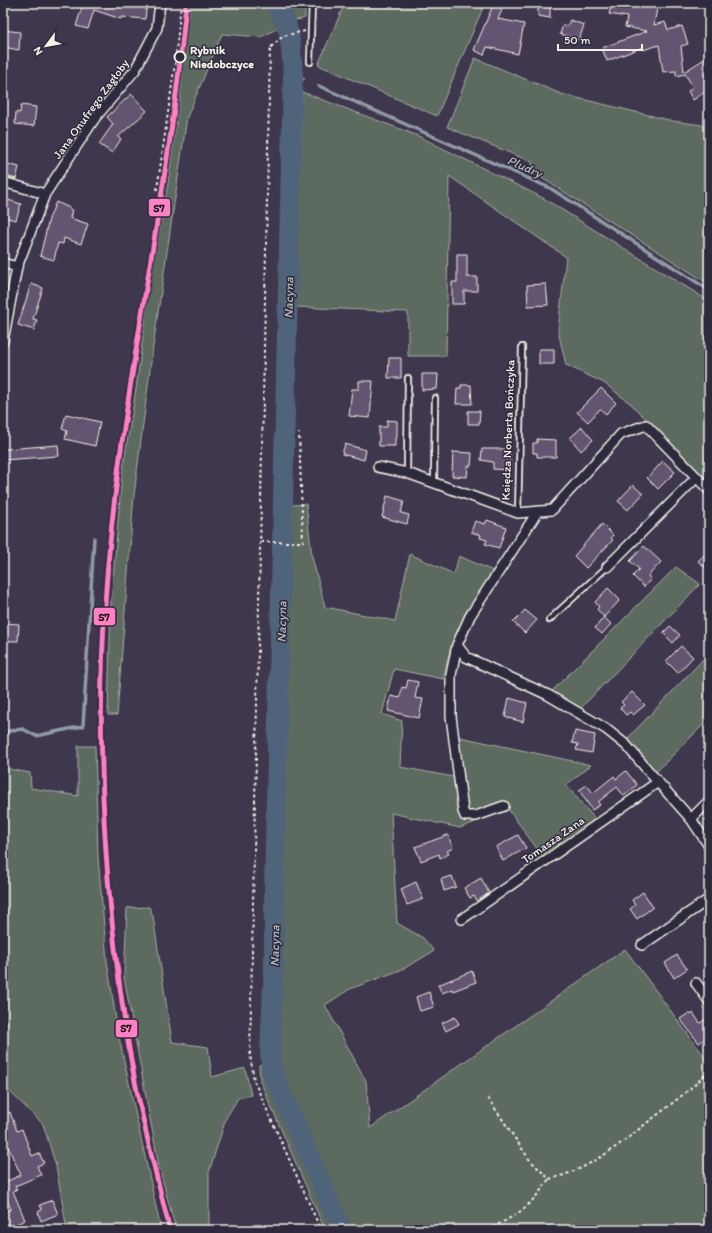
<svg xmlns="http://www.w3.org/2000/svg" width="712" height="1233" font-family="Itim,sans-serif">
<rect width="100%" height="100%" fill="#3f374d"/>
<filter id="ink" filterUnits="userSpaceOnUse"><feTurbulence type="fractalNoise" baseFrequency=".025" numOctaves="2"/><feDisplacementMap in="SourceGraphic" scale="8" xChannelSelector="R" yChannelSelector="G"/><feConvolveMatrix kernelMatrix="1 2 1 2 8 2 1 2 1" color-interpolation-filters="sRGB"/></filter>
<g filter="url(#ink)">
<!-- green -->
<path fill="#5d6a60" stroke="#a8aea4" d="M 190,3 L 267,3 L 273,10 L 280,27 L 261,37 L 222,34 L 187,117 L 153,346 L 134,495 L 117,715 L 108,715 L 111,603 L 122,474 L 136,389 L 149,290 L 168,183 L 180,96 Z
M 280,3 L 305,3 L 305,18 L 292,21 Z
M 345,3 L 485,3 L 437,116 L 318,65 Z
M 475,58 L 561,94 L 673,121 L 702,125 L 709,132 L 709,284 L 534,173 L 532,162 L 447,127 Z
M 302,92 L 416,135 L 543,198 L 709,301 L 709,483 L 631,404 L 604,383 L 566,365 L 558,331 L 566,257 L 449,176 L 446,356 L 408,356 L 408,312 L 296,307 Z
M 306,504 L 312,557 L 325,607 L 395,621 L 410,554 L 454,574 L 459,556 L 493,571 L 450,650 L 443,679 L 394,669 L 382,714 L 402,721 L 400,767 L 459,778 L 460,737 L 591,765 L 566,785 L 596,820 L 543,857 L 508,809 L 460,828 L 391,813 L 397,923 L 423,938 L 434,951 L 403,969 L 350,989 L 325,1005 L 366,1081 L 370,1128 L 625,949 L 707,1060 L 709,1058 L 709,1230 L 347,1230 L 277,1074 L 274,1031 L 292,505 Z
M 676,567 L 700,584 L 579,710 L 551,692 Z
M 709,653 L 709,719 L 656,772 L 626,740 Z
M 78,746 L 95,746 L 98,857 L 107,961 L 118,1033 L 161,1230 L 67,1230 L 56,1166 L 43,1124 L 6,1088 L 7,1065 L 3,1020 L 3,768 L 30,773 L 31,788 L 78,796 Z
M 149,907 L 153,916 L 172,1042 L 208,1047 L 212,1077 L 245,1068 L 251,1095 L 238,1098 L 226,1118 L 209,1172 L 209,1229 L 176,1230 L 159,1167 L 124,977 L 127,908 Z
M 266,1062 L 268,1073 L 338,1230 L 325,1230 L 260,1081 L 259,1065 Z"/>
<g fill="none" stroke-linecap="round" stroke-linejoin="round">
<!-- stream -->
<path stroke="#919ca6" stroke-width="3.5" d="M 293,75 L 303,79
M 319,86 L 550,188 L 709,290
M 277,412 L 285,407
M 3,732 L 23,729 L 36,736 L 83,726 L 94,538"/>
<!-- river -->
<path stroke="#4f637a" stroke-width="20" d="M 274,3 C 292,23 291,50 293,75 L 274,888 L 274,962 L 270,1052 L 272,1072 L 342,1230"/>
</g>
<!-- building -->
<path fill="#645571" stroke="#f4f1e8" d="M 77,3 L 147,3 L 145,19 L 122,17 L 121,19 L 94,10 L 88,29 L 76,26 L 82,7 L 77,6 Z
M 494,3 L 505,3 L 498,19 L 524,24 L 518,54 L 487,47 L 484,55 L 474,50 Z
M 612,3 L 658,3 L 654,25 L 665,22 L 668,30 L 682,26 L 688,44 L 681,46 L 684,72 L 709,56 L 709,78 L 705,81 L 709,89 L 693,100 L 688,91 L 693,87 L 685,74 L 676,76 L 676,71 L 663,72 L 659,45 L 643,50 L 643,47 L 607,61 L 602,48 L 647,31 L 625,27 L 627,17 L 609,14 Z
M 538,6 L 550,6 L 550,18 L 538,16 Z
M 570,20 L 584,25 L 579,40 L 560,34 L 563,25 L 567,27 Z
M 3,30 L 20,32 L 19,50 L 3,47 Z
M 131,94 L 147,111 L 118,137 L 121,139 L 112,153 L 99,144 L 113,124 L 107,117 Z
M 21,105 L 36,107 L 34,126 L 15,124 L 16,112 L 20,113 Z
M 3,163 L 19,167 L 16,179 L 3,175 Z
M 5,199 L 21,204 L 16,220 L 3,217 Z
M 56,202 L 70,208 L 69,209 L 72,210 L 70,218 L 88,224 L 81,244 L 64,238 L 63,244 L 58,243 L 54,260 L 40,256 L 49,219 Z
M 457,254 L 467,254 L 467,277 L 477,277 L 477,291 L 464,291 L 464,304 L 452,304 L 452,282 L 457,282 Z
M 31,284 L 43,288 L 33,319 L 37,320 L 34,330 L 18,325 Z
M 546,284 L 548,305 L 528,306 L 527,285 Z
M 539,349 L 554,349 L 554,364 L 539,364 Z
M 389,358 L 401,358 L 401,378 L 388,378 Z
M 422,374 L 438,374 L 437,389 L 422,390 Z
M 359,381 L 373,381 L 370,418 L 349,416 L 352,389 L 359,389 Z
M 461,385 L 471,385 L 472,404 L 456,404 L 457,388 L 461,388 Z
M 601,388 L 616,403 L 606,414 L 600,409 L 588,422 L 577,412 Z
M 468,411 L 480,411 L 479,424 L 468,424 Z
M 66,414 L 100,422 L 95,446 L 65,439 L 67,431 L 62,429 Z
M 387,420 L 397,421 L 397,438 L 395,438 L 395,446 L 379,446 L 379,427 L 387,427 Z
M 582,427 L 593,440 L 581,451 L 570,438 Z
M 537,439 L 556,440 L 556,457 L 537,457 L 537,453 L 533,453 L 533,443 L 537,443 Z
M 345,444 L 366,450 L 364,460 L 342,454 Z
M 58,445 L 59,456 L 3,460 L 5,449 Z
M 482,449 L 504,449 L 504,452 L 510,452 L 510,470 L 493,469 L 493,462 L 481,460 Z
M 453,452 L 472,453 L 471,466 L 468,466 L 467,477 L 452,476 Z
M 663,461 L 675,472 L 658,489 L 647,478 Z
M 633,485 L 643,494 L 628,510 L 618,501 Z
M 387,496 L 404,501 L 401,513 L 409,515 L 407,524 L 382,517 Z
M 487,520 L 506,527 L 499,548 L 485,544 L 487,540 L 480,538 L 481,535 L 471,532 L 475,521 L 485,524 Z
M 602,524 L 613,535 L 611,538 L 613,540 L 586,568 L 574,556 Z
M 644,546 L 661,562 L 648,576 L 651,579 L 644,587 L 633,576 L 639,569 L 630,561 Z
M 709,550 L 709,571 L 698,561 Z
M 608,588 L 620,600 L 604,617 L 597,609 L 599,607 L 595,602 Z
M 525,610 L 537,620 L 525,633 L 513,622 Z
M 604,617 L 611,624 L 602,634 L 595,628 Z
M 5,623 L 19,624 L 18,641 L 5,641 Z
M 670,626 L 680,635 L 673,643 L 663,633 Z
M 681,646 L 693,657 L 678,673 L 666,661 Z
M 408,680 L 418,682 L 415,698 L 423,699 L 419,718 L 388,711 L 391,696 L 400,698 L 402,687 L 406,688 Z
M 632,692 L 645,705 L 633,715 L 630,712 L 626,715 L 620,708 L 624,705 L 621,702 Z
M 509,698 L 527,703 L 523,722 L 505,717 Z
M 575,731 L 595,735 L 592,753 L 576,750 L 578,744 L 572,743 Z
M 626,771 L 637,785 L 624,796 L 617,787 L 598,802 L 600,805 L 592,810 L 579,790 L 587,785 L 593,793 L 614,776 L 616,779 Z
M 448,835 L 453,848 L 447,851 L 449,854 L 440,858 L 439,854 L 421,861 L 415,847 Z
M 518,835 L 526,848 L 503,861 L 496,847 Z
M 452,876 L 456,887 L 444,891 L 441,879 Z
M 481,878 L 489,893 L 477,901 L 474,896 L 470,898 L 464,888 Z
M 416,882 L 423,899 L 407,905 L 401,889 Z
M 643,892 L 653,907 L 637,919 L 630,909 L 635,905 L 632,900 Z
M 677,955 L 687,969 L 674,978 L 665,963 Z
M 472,971 L 476,982 L 453,991 L 452,989 L 442,993 L 438,985 Z
M 429,992 L 434,1007 L 420,1011 L 416,997 Z
M 689,1013 L 691,1015 L 693,1013 L 700,1023 L 709,1017 L 709,1036 L 699,1043 L 680,1019 Z
M 455,1017 L 459,1024 L 446,1031 L 442,1023 Z
M 10,1112 L 17,1131 L 22,1129 L 32,1156 L 39,1153 L 44,1163 L 37,1166 L 41,1175 L 15,1186 L 17,1189 L 13,1191 L 25,1220 L 6,1229 L 3,1222 L 3,1212 L 11,1209 L 3,1192 L 3,1183 L 21,1175 L 3,1136 L 3,1115 Z
M 52,1200 L 58,1214 L 41,1221 L 38,1212 L 42,1210 L 40,1205 Z"/>
<g fill="none" stroke-linecap="round" stroke-linejoin="round">
<defs>
<path id="lane" d="M 310,62 L 312,3
M 407,473 L 408,378
M 434,483 L 435,398
M 518,513 L 522,347
M 549,620 L 607,567"/>
<path id="street" d="M 3,182 L 45,194
M 3,263 L 17,267
M 3,341 L 17,267 L 45,194 L 95,118 L 135,70 L 157,28 L 160,3
M 378,467 L 407,473 L 518,513 L 552,510 L 621,434 L 646,425 L 709,490
M 538,511 L 470,616 L 457,645 L 466,657 L 548,695 L 606,729 L 626,745 L 658,782 L 691,819 L 709,846
M 607,567 L 697,477
M 457,645 L 451,675 L 451,716 L 463,811 L 465,816 L 476,816 L 504,806
M 691,819 L 709,801
M 462,919 L 658,782
M 642,945 L 709,899
M 696,983 L 709,1001"/>
</defs>
<!-- lane casing -->
<use href="#lane" stroke="#f4f1e8" stroke-width="8"/>
<!-- street casing -->
<use href="#street" stroke="#f4f1e8" stroke-width="12"/>
<!-- path -->
<path stroke="#f4f1e8" stroke-width="2" stroke-dasharray="3 3" stroke-linecap="butt" d="M 305,31 L 283,36 L 270,48 L 250,1054 L 254,1081 L 321,1230
M 157,190 L 175,64 L 181,3
M 261,542 L 303,542 L 299,433
M 488,1098 L 529,1159 L 549,1179 C 587,1171 618,1146 648,1122 C 669,1106 690,1090 709,1071
M 487,1230 C 518,1215 529,1208 549,1179"/>
<!-- lane -->
<use href="#lane" stroke="#2f2a3d" stroke-width="4.5"/>
<!-- street -->
<use href="#street" stroke="#2f2a3d" stroke-width="9"/>
<defs>
<path id="rail-1" d="M 170,1230 C 155,1170 139,1109 129,1048 C 104,896 95,742 106,589 C 120,392 169,199 186,3"/>
</defs>
<!-- rail-1 casing -->
<use href="#rail-1" stroke="#2f2a3d" stroke-width="8"/>
<!-- rail-1 -->
<use href="#rail-1" stroke="#ff80c5" stroke-width="5"/>
</g>
</g>
<!-- markers -->
<circle fill="#2f2a3d" stroke="#f4f1e8" stroke-width="2" cx="180" cy="57" r="5.5"/>
<g text-anchor="middle" stroke-width="3" stroke-linejoin="round" paint-order="stroke">
<!-- stop labels -->
<g font-size="12" font-weight="bold" fill="#f4f1e8" stroke="#2f2a3d" text-anchor="start">
<text x="190" y="54">Rybnik<tspan x="190" dy="14">Niedobczyce</tspan></text>
</g>
<!-- street labels -->
<g font-size="12" fill="#f4f1e8" stroke="#2f2a3d">
<text transform="translate(91 109) rotate(-54)" y="4">Jana Onufrego Zagłoby</text>
<text transform="translate(508 430) rotate(-88)" y="4">Księdza Norberta Bończyka</text>
<text transform="translate(553 840) rotate(-35)" y="4">Tomasza Zana</text>
</g>
<!-- water labels -->
<g font-size="13" font-style="italic" fill="#b2b8bc" stroke="#2f2a3d">
<text transform="translate(525 166) rotate(24)" y="5">Pludry</text>
<text transform="translate(288 298) rotate(-89)" y="5">Nacyna</text>
<text transform="translate(281 622) rotate(-89)" y="5">Nacyna</text>
<text transform="translate(274 946) rotate(-89)" y="5">Nacyna</text>
</g>
</g>
<g stroke="#2f2a3d" stroke-width="1.5">
<rect x="148" y="198" width="23" height="19" rx="4" fill="#ff80c5"/>
<rect x="93" y="607" width="23" height="19" rx="4" fill="#ff80c5"/>
<rect x="115" y="1019" width="23" height="19" rx="4" fill="#ff80c5"/>
</g>
<g font-size="11" text-anchor="middle" font-weight="bold" fill="#111">
<text x="159" y="212">S7</text>
<text x="104" y="621">S7</text>
<text x="126" y="1032">S7</text>
</g>
<!-- margin -->
<rect width="712" height="1233" fill="none" stroke="#2f2a3d" stroke-width="16"/>
<rect x="8" y="8" width="696" height="1217" fill="none" stroke="#f4f1e8" stroke-width="1.5" filter="url(#ink)"/>
<!-- north arrow -->
<g transform="translate(46 46) rotate(238)" stroke="#2f2a3d" stroke-width="3" paint-order="stroke">
<path d="M0-3L7 15L0 10L-7 15Z" fill="#f4f1e8"/>
<text y="-6" font-size="11" font-weight="bold" text-anchor="middle" fill="#f4f1e8">N</text>
</g>
<!-- scale -->
<path d="M558 44v6h84v-6" fill="none" stroke="#f4f1e8" stroke-width="2"/>
<text x="564" y="44" font-size="12" fill="#f4f1e8" stroke="#2f2a3d" stroke-width="3" paint-order="stroke">50 m</text>
</svg>
